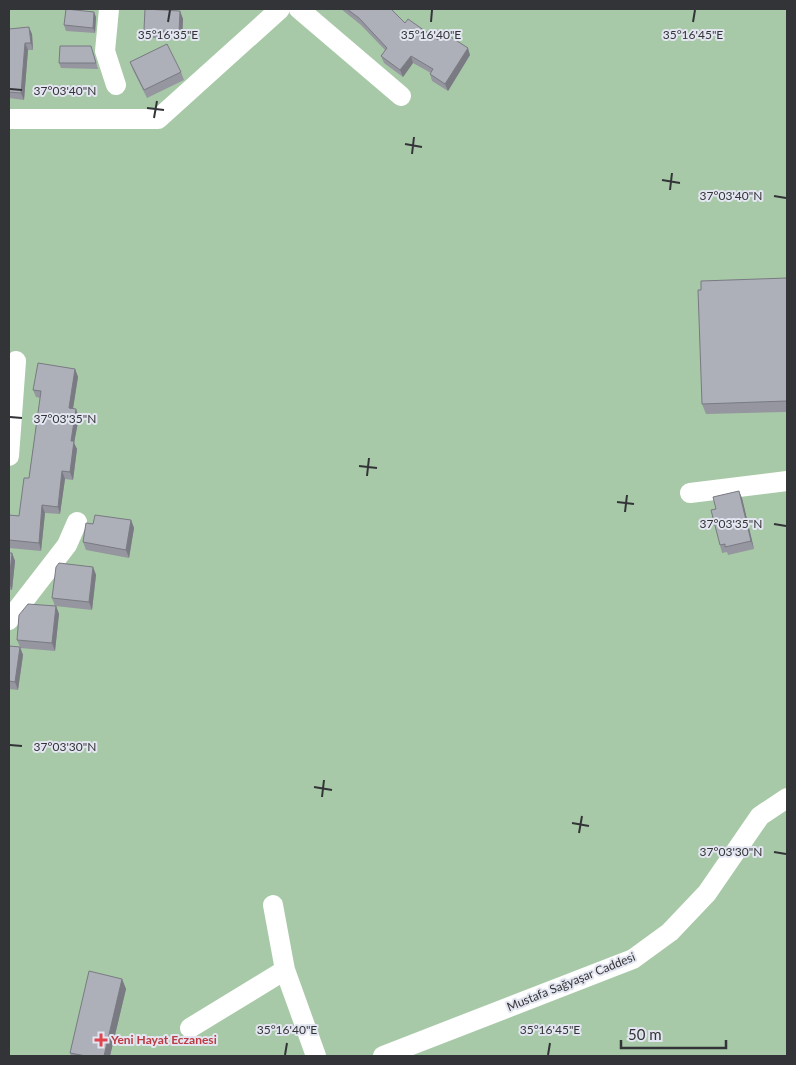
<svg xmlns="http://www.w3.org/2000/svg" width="796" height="1065" font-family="Lato,sans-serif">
<rect width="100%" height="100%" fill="#e3e6f0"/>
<!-- green -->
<path fill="#a8c9a7" d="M 9,9 L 787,9 L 787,1056 L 9,1056 Z"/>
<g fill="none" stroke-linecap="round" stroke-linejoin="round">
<!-- minor -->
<path stroke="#fff" stroke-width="20" d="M 109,9 L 105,51 L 116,85
M 299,9 L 401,96
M 9,119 L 158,119 L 280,9
M 9,456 L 16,361
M 690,493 L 787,481
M 9,620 L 67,545 L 77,522
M 273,905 L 285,970 L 316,1056
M 190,1028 L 285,970
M 383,1056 L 633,959 L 670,932 L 707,893 L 760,816 L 787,798"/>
</g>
<!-- wall -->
<path fill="#95969f" d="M 341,9 L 391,9 L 405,23 L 438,40 L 470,55 L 448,91 L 432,81 L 430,74 L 431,73 L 413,63 L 403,77 L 384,63 L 381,56 L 385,50 L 361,25 Z
M 180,11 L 183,19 L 182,39 L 147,38 L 144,30 Z
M 96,17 L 95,33 L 66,31 L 64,25 Z
M 9,29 L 32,34 L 33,50 L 28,50 L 24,100 L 9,98 Z
M 93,52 L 98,69 L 61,68 L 59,63 Z
M 130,62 L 181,72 L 184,80 L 147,98 L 133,70 Z
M 787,278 L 787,412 L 706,414 L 702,404 Z
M 75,369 L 78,377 L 73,408 L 79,417 L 74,443 L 77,449 L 73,480 L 65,479 L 60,514 L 45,513 L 41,551 L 9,548 L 9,515 L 19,516 L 29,478 L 40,398 L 36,397 L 33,390 Z
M 742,498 L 754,549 L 728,555 L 727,552 L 722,553 L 720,545 L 716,509 Z
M 131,520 L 134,528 L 129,558 L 86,550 L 83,542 L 93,524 Z
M 9,553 L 12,553 L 15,561 L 12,590 L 9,590 Z
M 93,567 L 96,575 L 92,610 L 55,606 L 52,598 Z
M 56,606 L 59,614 L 55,651 L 20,648 L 23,655 L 18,690 L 9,689 L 9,646 L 20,647 L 17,640 Z
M 122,979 L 126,989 L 110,1056 L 71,1056 L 70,1053 Z"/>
<!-- shaded-wall -->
<path fill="#797a82" d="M 180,11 L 183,19 L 182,39 L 179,32 Z
M 94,12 L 96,17 L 95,33 L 93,28 Z
M 29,27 L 32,34 L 33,50 L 31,43 Z
M 25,43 L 28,50 L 24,100 L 21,93 Z
M 468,48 L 470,55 L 448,91 L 445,84 Z
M 411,56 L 413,63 L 403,77 L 400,70 Z
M 75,369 L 78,377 L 72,415 L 69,408 Z
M 76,409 L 79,417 L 74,443 L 77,449 L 73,480 L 70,472 L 71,441 Z
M 62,471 L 65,479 L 60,514 L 58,507 Z
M 739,491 L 742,498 L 754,549 L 751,541 Z
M 42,505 L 45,513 L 41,551 L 39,543 Z
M 131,520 L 134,528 L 129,558 L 126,550 Z
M 12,553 L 15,561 L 12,590 L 9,583 Z
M 93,567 L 96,575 L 92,610 L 89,602 Z
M 56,606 L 59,614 L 55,651 L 52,643 Z
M 20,647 L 23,655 L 18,690 L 15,682 Z
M 122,979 L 126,989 L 110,1056 L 104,1056 Z"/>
<!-- building -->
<path fill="#adafb9" stroke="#797a82" d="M 66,9 L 94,12 L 93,28 L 64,25 Z
M 145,9 L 180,11 L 179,32 L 144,30 Z
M 347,9 L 391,9 L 405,23 L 408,19 L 438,40 L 443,32 L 468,48 L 445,84 L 430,74 L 433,69 L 411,56 L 400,70 L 381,56 L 387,48 L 359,18 Z
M 29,27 L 31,43 L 25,43 L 21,93 L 9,92 L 9,29 Z
M 167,44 L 181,72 L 144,90 L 130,62 Z
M 60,46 L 91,46 L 96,63 L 59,63 Z
M 787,278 L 787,401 L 702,404 L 698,290 L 701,290 L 701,281 Z
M 38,363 L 75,369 L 69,408 L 76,409 L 71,441 L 74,441 L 70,472 L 62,471 L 58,507 L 42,505 L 39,543 L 9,540 L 9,515 L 19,516 L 24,478 L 29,478 L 41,391 L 33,390 Z
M 739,491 L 751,541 L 725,547 L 725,544 L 720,545 L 711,510 L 716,509 L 713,497 Z
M 95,515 L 131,520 L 126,550 L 83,542 L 86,523 L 93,524 Z
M 9,553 L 12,553 L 9,583 Z
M 59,563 L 93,567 L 89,602 L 52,598 L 56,567 Z
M 28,604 L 56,606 L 52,643 L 17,640 L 19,615 Z
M 9,646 L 20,647 L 15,682 L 9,681 Z
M 89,971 L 122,979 L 104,1056 L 86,1056 L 70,1053 Z"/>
<!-- ticks -->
<path fill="none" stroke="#333438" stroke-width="2" d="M 168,22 L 170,10M 431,22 L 432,10M 693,22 L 695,10M 10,89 L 22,90M 147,108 L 164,110M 154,118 L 157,101M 405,144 L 422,147M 412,154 L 414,137M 662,180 L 680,183M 670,190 L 672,173M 774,196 L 786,198M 10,417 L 22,418M 359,466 L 377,468M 367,476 L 369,458M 617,502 L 634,504M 625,512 L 627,495M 774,524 L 786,526M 10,745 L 22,746M 314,787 L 332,790M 322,797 L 324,780M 572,823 L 589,826M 579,833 L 582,816M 774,852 L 786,854M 285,1055 L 287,1043M 548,1055 L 550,1043"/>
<!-- markers -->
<path fill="#e0444e" stroke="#e3e6f0" stroke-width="2" d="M98.5 1032.5h5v5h5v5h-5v5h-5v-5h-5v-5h5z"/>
<g text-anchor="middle" stroke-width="4" stroke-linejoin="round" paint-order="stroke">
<!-- street labels -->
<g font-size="12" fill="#333438" stroke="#e3e6f0">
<text transform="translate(571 982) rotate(-22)" y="4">Mustafa Sağyaşar Caddesi</text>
</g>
<!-- health labels -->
<g font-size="12" font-weight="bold" fill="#be3a42" stroke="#e3e6f0" text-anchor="start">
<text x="111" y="1044">Yeni Hayat Eczanesi</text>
</g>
</g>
<g font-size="12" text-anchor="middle" fill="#333438" stroke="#e3e6f0" stroke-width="4" stroke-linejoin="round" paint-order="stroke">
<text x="168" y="39">35°16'35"E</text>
<text x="431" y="39">35°16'40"E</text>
<text x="693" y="39">35°16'45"E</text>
<text x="65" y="95">37°03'40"N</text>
<text x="731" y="200">37°03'40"N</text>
<text x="65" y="423">37°03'35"N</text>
<text x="731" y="528">37°03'35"N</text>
<text x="65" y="751">37°03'30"N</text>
<text x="731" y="856">37°03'30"N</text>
<text x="287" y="1034">35°16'40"E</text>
<text x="550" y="1034">35°16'45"E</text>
</g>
<!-- border -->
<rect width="796" height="1065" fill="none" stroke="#333438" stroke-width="20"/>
<!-- scale -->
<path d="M621 1040v8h105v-8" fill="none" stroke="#333438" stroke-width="2.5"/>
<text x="628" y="1040" font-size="15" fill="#333438" stroke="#e3e6f0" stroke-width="4" paint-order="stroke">50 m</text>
</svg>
